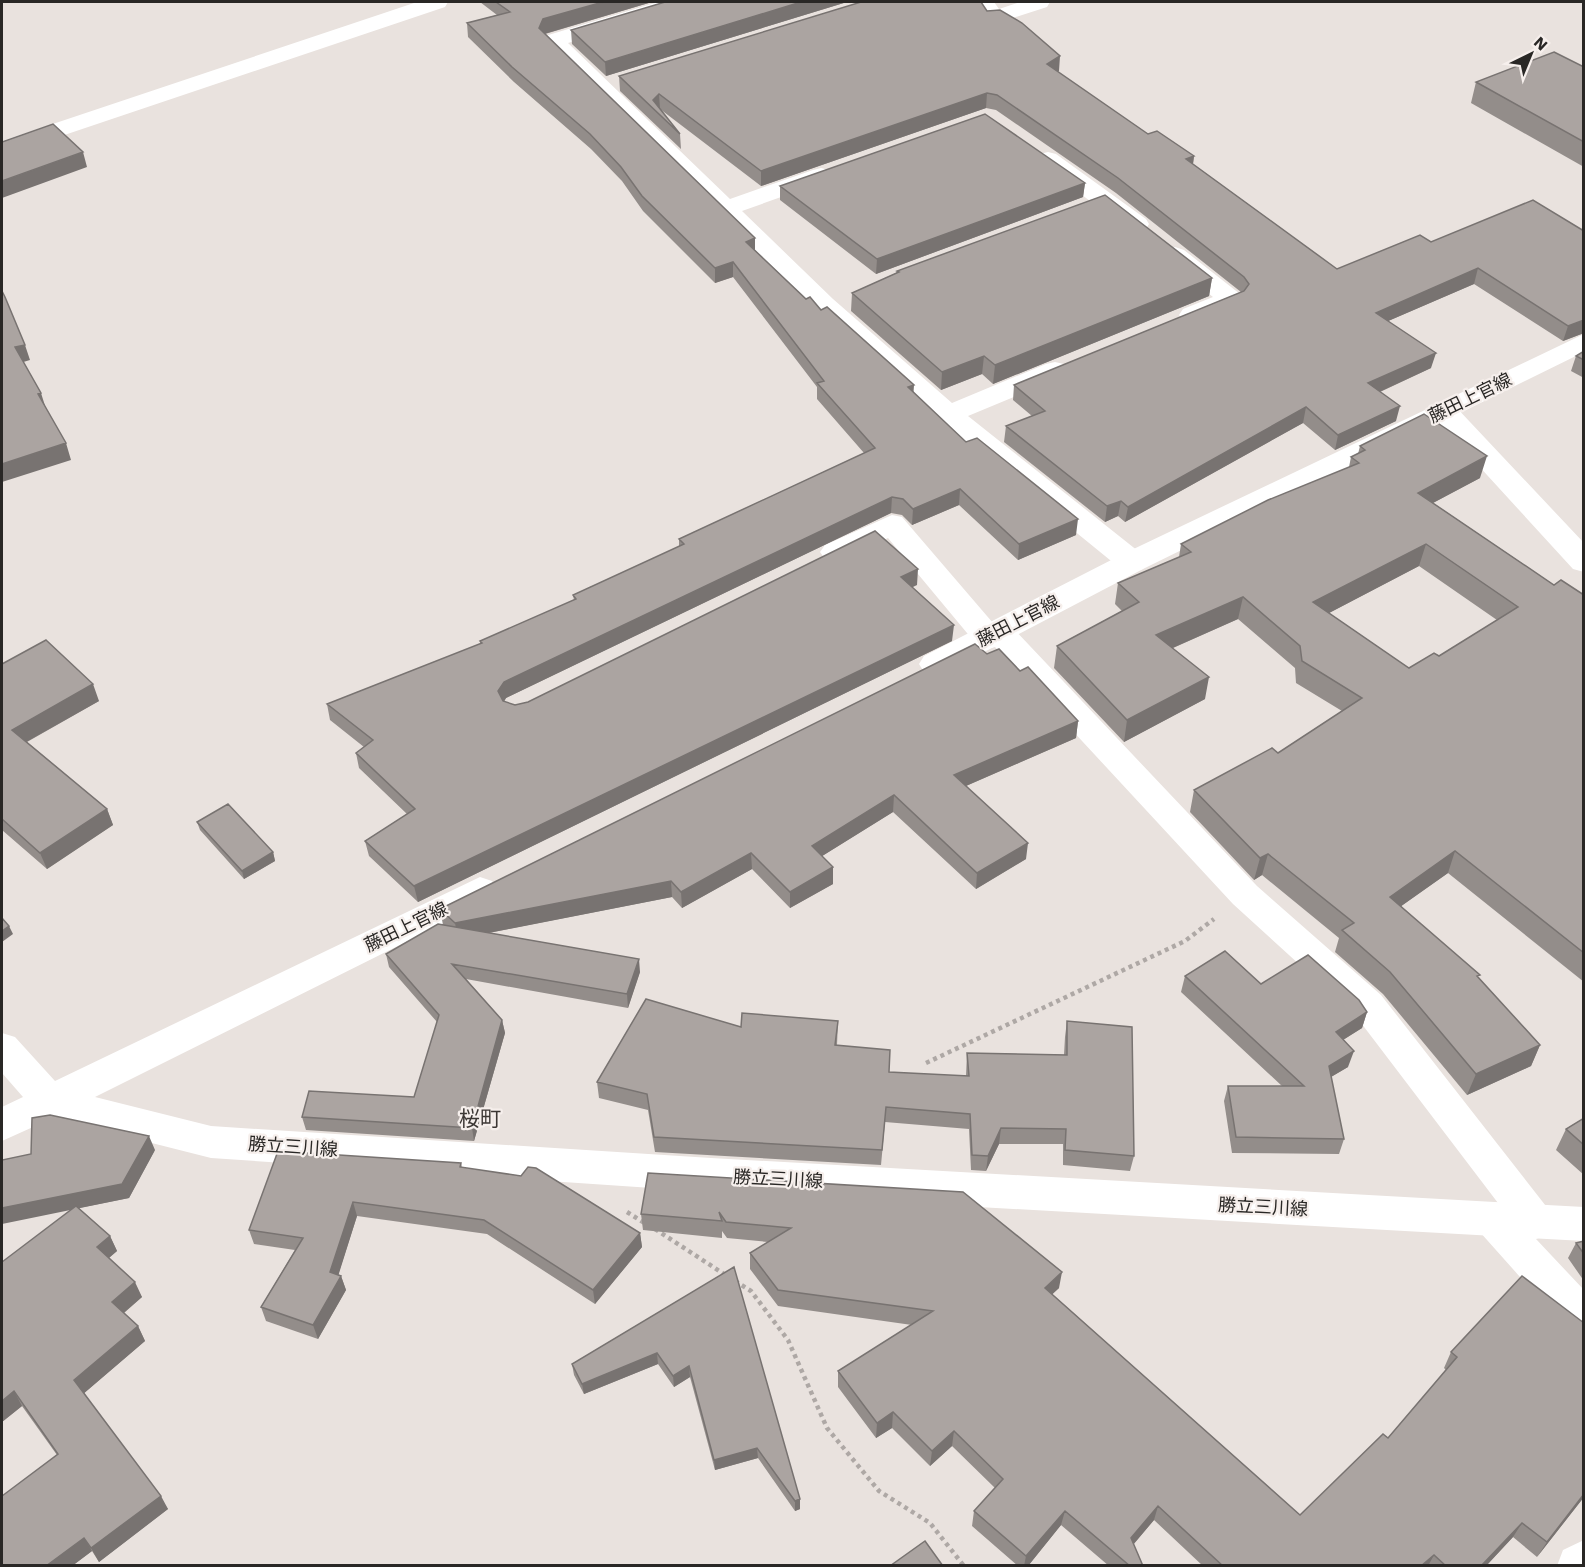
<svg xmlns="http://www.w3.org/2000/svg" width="1585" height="1567" font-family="'Work Sans','Noto Sans JP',sans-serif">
<rect width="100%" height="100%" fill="#e9e2de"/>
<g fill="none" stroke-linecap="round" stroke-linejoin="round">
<!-- path -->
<path stroke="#aea8a5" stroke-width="4.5" stroke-dasharray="4 4" stroke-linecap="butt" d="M 926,1063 L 1185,941 L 1214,919
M 627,1212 L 646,1224
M 655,1229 L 727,1276
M 735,1281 L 751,1291 L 788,1340 L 827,1428 L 879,1491 L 930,1523 L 964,1566"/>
<!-- minor -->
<path fill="#fff" fill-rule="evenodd" d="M 417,2 L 448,2 L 445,7 L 2,156 L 2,141 Z
M 658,2 L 690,2 L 687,7 L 568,43 L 730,199 L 813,170 L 821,168 L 829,170 L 833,175 L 829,180 L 742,211 L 833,299 L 952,403 L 1046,364 L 1055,362 L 1064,364 L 1068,370 L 1064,376 L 968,416 L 1143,555 L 1147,562 L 1143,569 L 1132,572 L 1121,569 L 938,420 L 815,309 L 542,41 L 545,36 Z
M 974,2 L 994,2 L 999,9 L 1020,2 L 1050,2 L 1047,7 L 994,24 L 986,23 Z
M 1048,152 L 1056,154 L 1146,219 L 1149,224 L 1146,229 L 1137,231 L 1128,229 L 1040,164 L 1036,159 L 1040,154 Z
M 1175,247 L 1184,250 L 1240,294 L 1244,299 L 1240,304 C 1223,312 1202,325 1183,321 L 1179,315 L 1183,309 L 1213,297 L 1166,260 L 1162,255 L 1166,250 Z
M 1444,403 L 1454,405 L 1584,543 L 1584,572 L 1573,569 L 1434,417 L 1430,411 L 1434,405 Z
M 892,515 L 902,517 L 993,623 L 999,622 L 1010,625 L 1257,886 L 1381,995 L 1549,1210 L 1555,1222 L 1549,1234 L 1536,1239 L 1584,1290 L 1584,1338 L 1570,1333 L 1479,1231 L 1473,1219 L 1479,1207 L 1493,1202 L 1498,1203 L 1355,1015 L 1233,904 L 995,647 L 988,649 L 977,645 L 888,538 L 845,559 L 835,562 L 825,559 L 820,552 L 825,545 Z
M 1584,1540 L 1584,1566 L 1557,1566 L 1563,1550 Z"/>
<!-- major -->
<path fill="#fff" fill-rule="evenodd" d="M 1584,334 L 1584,352 L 1143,569 L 946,672 L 935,675 L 924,672 L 919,664 L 924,656 L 1121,555 Z
M 480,877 L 492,881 L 497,890 L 492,899 L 95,1097 L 211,1126 L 711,1158 L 1584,1207 L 1584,1241 L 711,1192 L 211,1158 L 53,1118 L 2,1141 L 2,1107 L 23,1097 L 2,1073 L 2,1033 L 15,1037 L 55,1081 Z"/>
</g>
<!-- wall -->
<path fill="#938d8a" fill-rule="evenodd" d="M 480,2 L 652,2 L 545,34 L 755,238 L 755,250 L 806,299 L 821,310 L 913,392 L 966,442 L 1076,535 L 1018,560 L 959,505 L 912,525 L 902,515 L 891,513 L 506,698 L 504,702 L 515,705 L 528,702 L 917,585 L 912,587 L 952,641 L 418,902 L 369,856 L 365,841 L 407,814 L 359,768 L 356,753 L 364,747 L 330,720 L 327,704 L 480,644 L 480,641 L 574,600 L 573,595 L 679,547 L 679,539 L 864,453 L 817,399 L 817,387 L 733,277 L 715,283 L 643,211 L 622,181 L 591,149 L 514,82 L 468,37 L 467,23 L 497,15 Z
M 665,2 L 847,2 L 606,76 L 572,44 L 571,30 Z
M 987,11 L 1059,71 L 1057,72 L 1148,134 L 1194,156 L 1193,164 L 1337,269 L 1431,242 L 1584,231 L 1584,333 L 1563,341 L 1474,284 L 1388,321 L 1431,368 L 1380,392 L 1396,421 L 1335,450 L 1303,423 L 1125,522 L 1118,516 L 1105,522 L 1004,442 L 1006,426 L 1032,416 L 1013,400 L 1014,385 L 1241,292 L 1116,193 L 996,110 L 986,108 L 761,186 L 660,109 L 680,134 L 681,149 L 620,91 L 619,76 Z
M 1584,67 L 1584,167 L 1471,103 L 1476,82 Z
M 1085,183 L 1083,197 L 876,274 L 780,200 L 780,186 Z
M 897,271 L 1212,278 L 1209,296 L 993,384 L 982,374 L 941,390 L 851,311 L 852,293 L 896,273 Z
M 1584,351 L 1584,378 L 1571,371 L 1576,356 Z
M 1360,446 L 1480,478 L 1433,503 L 1554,585 L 1584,595 L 1584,982 L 1448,873 L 1401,906 L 1479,978 L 1540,1045 L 1531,1066 L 1467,1095 L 1383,994 L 1335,952 L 1339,938 L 1262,875 L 1254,880 L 1190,812 L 1194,790 L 1278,753 L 1342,711 L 1296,683 L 1295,668 L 1238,619 L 1173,648 L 1205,699 L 1124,742 L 1054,668 L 1057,646 L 1122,611 L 1115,604 L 1118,583 L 1179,557 L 1181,544 L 1349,467 L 1351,457 L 1358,454 ZM 1419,566 L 1497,620 L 1439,656 L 1409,668 L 1329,613 Z
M 987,654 L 1020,671 L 1078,721 L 1076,738 L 966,786 L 1026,859 L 976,889 L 893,812 L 822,856 L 833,884 L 790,908 L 752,869 L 682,908 L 672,897 L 488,933 L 640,972 L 628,1008 L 466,979 L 502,1020 L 505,1033 L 474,1141 L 306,1130 L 302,1117 L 414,1097 L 437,1022 L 389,967 L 386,954 L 443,925 L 440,909 Z
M 2,664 L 99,701 L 27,742 L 107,809 L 113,825 L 47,869 L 2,830 Z
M 197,822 L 273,852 L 275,861 L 244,879 L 200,830 Z
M 1185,976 L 1367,1012 L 1362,1028 L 1343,1040 L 1348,1067 L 1331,1077 L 1344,1139 L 1339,1154 L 1232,1153 L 1224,1101 L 1228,1086 L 1282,1086 L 1181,992 Z
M 838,1021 L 837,1045 L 889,1072 L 966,1076 L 967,1053 L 1064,1055 L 1065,1037 L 1067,1021 L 1134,1156 L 1130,1171 L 1063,1165 L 1063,1144 L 999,1144 L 986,1171 L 971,1170 L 969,1129 L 885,1122 L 881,1165 L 655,1152 L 648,1110 L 599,1098 L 597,1082 L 741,1027 Z
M 1584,1118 L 1584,1175 L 1556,1150 L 1566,1129 Z
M 155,1150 L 129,1198 L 79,1208 L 110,1236 L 117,1251 L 109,1258 L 142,1297 L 124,1313 L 138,1326 L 145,1341 L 84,1393 L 168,1509 L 99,1562 L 92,1551 L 72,1566 L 2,1566 L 57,1455 L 22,1406 L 2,1422 L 71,1210 Z
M 461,1163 L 462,1168 L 640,1233 L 642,1247 L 595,1304 L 487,1234 L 357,1216 L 338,1275 L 341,1276 L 346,1290 L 318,1339 L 266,1321 L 261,1307 L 295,1250 L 254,1244 L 249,1230 Z
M 648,1173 L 1059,1288 L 1052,1294 L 1300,1515 L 1388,1438 L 1446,1370 L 1444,1368 L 1451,1352 L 1584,1323 L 1584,1497 L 1537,1557 L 1513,1537 L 1486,1566 L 1203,1566 L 1154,1520 L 1133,1545 L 1143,1566 L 1109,1566 L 1061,1525 L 1028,1566 L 1018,1566 L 972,1526 L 974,1511 L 995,1488 L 952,1446 L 930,1466 L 892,1428 L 876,1438 L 838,1387 L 838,1371 L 912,1325 L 778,1306 L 750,1269 L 750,1253 L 768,1242 L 727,1238 L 722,1231 L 722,1238 L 643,1230 L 641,1214 Z
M 1584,1241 L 1584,1281 L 1568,1258 L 1576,1243 Z
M 734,1267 L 800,1509 L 795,1511 L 758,1458 L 715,1470 L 690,1377 L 674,1387 L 658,1364 L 584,1394 L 574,1375 L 572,1364 Z"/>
<!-- shaded-wall -->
<path fill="#787371" d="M 603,2 L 652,2 L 544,34 L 539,28 L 543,19 Z
M 801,2 L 847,2 L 606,76 L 605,62 Z
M 1060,56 L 1059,71 L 1045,79 L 1047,64 Z
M 987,93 L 986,108 L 761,186 L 761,171 Z
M 659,94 L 660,109 L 653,100 Z
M 83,152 L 87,167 L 2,198 L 2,181 Z
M 1194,156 L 1192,171 L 1186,159 Z
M 1085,183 L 1083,197 L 876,274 L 877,259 Z
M 755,238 L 755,253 L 746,242 Z
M 733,262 L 733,277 L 715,283 L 715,268 Z
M 1478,268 L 1474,284 L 1372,328 L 1376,313 Z
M 1212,278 L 1209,296 L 993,384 L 995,365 Z
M 1584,320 L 1584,333 L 1563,341 L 1568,326 Z
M 25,345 L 30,360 L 20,363 L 15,347 Z
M 1436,353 L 1431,368 L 1364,399 L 1368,383 Z
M 984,356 L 982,374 L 941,390 L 942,372 Z
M 914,385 L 913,400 L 908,387 Z
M 41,393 L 46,409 L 38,394 Z
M 1400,406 L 1396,421 L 1335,450 L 1338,435 Z
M 1306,407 L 1303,423 L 1125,522 L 1128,507 Z
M 66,443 L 71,460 L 2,482 L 2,464 Z
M 1487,456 L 1480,478 L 1412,514 L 1418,493 Z
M 960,489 L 959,505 L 912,525 L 913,509 Z
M 892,497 L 891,513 L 506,698 L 500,707 L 498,691 L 504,682 Z
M 1121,501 L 1118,516 L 1105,522 L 1107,506 Z
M 1078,519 L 1076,535 L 1018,560 L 1019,544 Z
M 1426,544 L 1419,566 L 1308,624 L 1313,602 Z
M 918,569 L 917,585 L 900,593 L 901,577 Z
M 1243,597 L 1238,619 L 1152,657 L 1156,635 Z
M 954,625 L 952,641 L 418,902 L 414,886 Z
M 1209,677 L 1205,699 L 1124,742 L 1127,720 Z
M 93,684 L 99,701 L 19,746 L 12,730 Z
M 1078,721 L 1076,738 L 952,792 L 954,775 Z
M 894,795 L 893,812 L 811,863 L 812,846 Z
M 107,809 L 113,825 L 47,869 L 40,853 Z
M 1028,843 L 1026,859 L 976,889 L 977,873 Z
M 1455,851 L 1448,873 L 1383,919 L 1390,897 Z
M 273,852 L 275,861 L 244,879 L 242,871 Z
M 751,853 L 752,869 L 682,908 L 681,892 Z
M 1268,854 L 1262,875 L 1254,880 L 1260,858 Z
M 833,867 L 833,884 L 790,908 L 790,892 Z
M 671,881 L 672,897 L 458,939 L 455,923 Z
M 9,926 L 13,934 L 2,942 L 2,931 Z
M 639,959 L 640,972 L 628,1008 L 627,994 Z
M 1367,1012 L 1362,1028 L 1330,1048 L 1336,1032 Z
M 502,1020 L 505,1033 L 474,1141 L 472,1128 Z
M 1540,1045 L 1531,1066 L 1467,1095 L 1476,1074 Z
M 1354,1051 L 1348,1067 L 1324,1081 L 1329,1066 Z
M 1001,1128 L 999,1144 L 986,1171 L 988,1156 Z
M 149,1136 L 155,1150 L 129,1198 L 2,1224 L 2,1208 Z
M 353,1202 L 357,1216 L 335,1286 L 330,1272 Z
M 640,1233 L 642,1247 L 595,1304 L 593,1290 Z
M 110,1236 L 117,1251 L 104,1262 L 97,1247 Z
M 1062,1272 L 1059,1288 L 1042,1304 L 1045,1288 Z
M 341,1276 L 346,1290 L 318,1339 L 313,1325 Z
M 135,1282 L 142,1297 L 120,1316 L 112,1302 Z
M 138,1326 L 145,1341 L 82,1395 L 74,1380 Z
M 657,1353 L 658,1364 L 584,1394 L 582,1384 Z
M 689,1366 L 690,1377 L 674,1387 L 673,1376 Z
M 14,1391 L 22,1406 L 2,1422 L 2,1401 Z
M 893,1412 L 892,1428 L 876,1438 L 877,1423 Z
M 954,1431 L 952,1446 L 930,1466 L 932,1451 Z
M 757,1448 L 758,1458 L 715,1470 L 714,1460 Z
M 1584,1494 L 1584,1497 L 1537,1557 L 1547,1542 Z
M 161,1496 L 168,1509 L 99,1562 L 91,1548 Z
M 800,1499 L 800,1509 L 795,1511 L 795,1501 Z
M 1158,1506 L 1154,1520 L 1126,1553 L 1131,1538 Z
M 1065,1511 L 1061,1525 L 1028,1566 L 1024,1566 L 1026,1556 Z
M 1522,1523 L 1513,1537 L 1486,1566 L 1481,1566 Z
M 84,1538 L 92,1551 L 72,1566 L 46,1566 Z
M 1434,1555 L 1428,1566 L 1421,1566 Z"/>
<!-- building -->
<path fill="#aba4a1" stroke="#787371" stroke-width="1.5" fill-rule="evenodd" d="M 496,2 L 603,2 L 543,19 L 539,28 L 755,238 L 746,242 L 806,299 L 810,297 L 821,310 L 827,307 L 914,385 L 908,387 L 966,442 L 977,438 L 1078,519 L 1019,544 L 960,489 L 913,509 L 903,499 L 892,497 L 504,682 L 498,691 L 503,701 L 515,705 L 528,702 L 875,531 L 918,569 L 901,577 L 954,625 L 414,886 L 365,841 L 415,809 L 356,753 L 373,740 L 327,704 L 482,643 L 480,641 L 576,599 L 573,595 L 684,544 L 679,539 L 875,448 L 817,383 L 824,381 L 733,262 L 715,268 L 642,196 L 621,167 L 590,134 L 512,67 L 467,23 L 510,12 Z
M 665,2 L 801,2 L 605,62 L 571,30 Z
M 861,2 L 981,2 L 987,11 L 1000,10 L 1022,23 L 1060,56 L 1047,64 L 1148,134 L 1157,131 L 1194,156 L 1186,159 L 1337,269 L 1420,235 L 1431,242 L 1533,200 L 1584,231 L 1584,320 L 1568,326 L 1478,268 L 1376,313 L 1436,353 L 1368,383 L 1400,406 L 1338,435 L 1306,407 L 1128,507 L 1121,501 L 1107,506 L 1006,426 L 1045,411 L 1014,385 L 1244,291 L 1249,284 L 1244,277 L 1118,178 L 997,95 L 987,93 L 761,171 L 659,94 L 653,100 L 680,134 L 619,76 Z
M 1554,52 L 1584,67 L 1584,142 L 1476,82 Z
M 985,114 L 1085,183 L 877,259 L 780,186 Z
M 53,124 L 83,152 L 2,181 L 2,142 Z
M 1105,195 L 1212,278 L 995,365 L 984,356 L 942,372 L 852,293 L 899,272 L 897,271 Z
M 2,291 L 5,297 L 25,345 L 15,347 L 41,393 L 38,394 L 66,443 L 2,464 Z
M 1584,351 L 1584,360 L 1576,356 Z
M 1424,414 L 1487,456 L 1418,493 L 1554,585 L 1561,580 L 1584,595 L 1584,953 L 1455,851 L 1390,897 L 1480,975 L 1477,976 L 1540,1045 L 1476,1074 L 1390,972 L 1342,930 L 1354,923 L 1268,854 L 1260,858 L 1194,790 L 1272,748 L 1278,753 L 1362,698 L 1302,661 L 1300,646 L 1243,597 L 1156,635 L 1209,677 L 1127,720 L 1057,646 L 1139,602 L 1118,583 L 1191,552 L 1181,544 L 1268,500 L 1359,463 L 1351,457 L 1365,450 L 1360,446 ZM 1426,544 L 1518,607 L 1439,656 L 1434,653 L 1409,668 L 1313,602 Z
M 46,640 L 93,684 L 12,730 L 107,809 L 40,853 L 2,819 L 2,664 Z
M 975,644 L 987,654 L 999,649 L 1020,671 L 1028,667 L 1078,721 L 954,775 L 1028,843 L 977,873 L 894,795 L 812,846 L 833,867 L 790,892 L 751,853 L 681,892 L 671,881 L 455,923 L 440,909 Z
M 228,804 L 273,852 L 242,871 L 197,822 Z
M 2,918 L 9,926 L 2,931 Z
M 438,924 L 639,959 L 627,994 L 452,964 L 502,1020 L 472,1128 L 302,1117 L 309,1091 L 414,1097 L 439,1015 L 386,954 Z
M 1225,951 L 1261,984 L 1308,955 L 1359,1000 L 1367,1012 L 1336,1032 L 1354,1051 L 1329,1066 L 1344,1139 L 1236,1137 L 1228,1086 L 1304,1086 L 1185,976 Z
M 646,999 L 741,1027 L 742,1013 L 838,1021 L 835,1045 L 890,1050 L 889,1072 L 969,1076 L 967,1053 L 1067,1055 L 1067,1021 L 1132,1027 L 1134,1156 L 1065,1150 L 1066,1129 L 1001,1128 L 988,1156 L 972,1155 L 970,1114 L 886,1107 L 882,1150 L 654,1137 L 647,1094 L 597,1082 Z
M 50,1115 L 149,1136 L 122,1184 L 2,1208 L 2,1160 L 31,1154 L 32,1118 Z
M 1584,1118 L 1584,1145 L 1566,1129 Z
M 278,1151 L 461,1163 L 460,1167 L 521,1176 L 528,1167 L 536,1168 L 640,1233 L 593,1290 L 484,1220 L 353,1202 L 330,1272 L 341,1276 L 313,1325 L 261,1307 L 303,1238 L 249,1230 Z
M 648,1173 L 963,1192 L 1062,1272 L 1045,1288 L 1300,1515 L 1383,1434 L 1388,1438 L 1457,1357 L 1451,1352 L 1522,1276 L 1584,1323 L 1584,1494 L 1547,1542 L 1522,1523 L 1481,1566 L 1446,1566 L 1434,1555 L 1421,1566 L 1223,1566 L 1158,1506 L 1131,1538 L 1143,1566 L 1130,1566 L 1065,1511 L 1026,1556 L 974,1511 L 1003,1479 L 954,1431 L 932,1451 L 893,1412 L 877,1423 L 838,1371 L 933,1311 L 778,1290 L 750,1253 L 791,1228 L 726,1222 L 719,1212 L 722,1221 L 641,1214 Z
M 76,1206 L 110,1236 L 97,1247 L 135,1282 L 112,1302 L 138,1326 L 74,1380 L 161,1496 L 91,1548 L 84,1538 L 46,1566 L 2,1566 L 2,1496 L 58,1454 L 14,1391 L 2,1401 L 2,1262 Z
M 1584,1241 L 1584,1254 L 1576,1243 Z
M 734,1267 L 800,1499 L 795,1501 L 757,1448 L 714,1460 L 689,1366 L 673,1376 L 657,1353 L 582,1384 L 572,1364 Z
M 925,1541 L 943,1566 L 890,1566 Z"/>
<g text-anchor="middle" stroke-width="4.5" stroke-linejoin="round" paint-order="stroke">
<!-- street labels -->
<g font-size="18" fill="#292725" stroke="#f6efec">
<text transform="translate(1470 398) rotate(-26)" y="6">藤田上官線</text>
<text transform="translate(1018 621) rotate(-27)" y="6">藤田上官線</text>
<text transform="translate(406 927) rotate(-26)" y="6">藤田上官線</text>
<text transform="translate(293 1147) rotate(4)" y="6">勝立三川線</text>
<text transform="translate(778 1179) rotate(3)" y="6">勝立三川線</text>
<text transform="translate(1263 1207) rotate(3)" y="6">勝立三川線</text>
</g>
<!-- quarter labels -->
<g font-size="21" fill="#3c3734" stroke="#f6efec">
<text x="480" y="1126">桜町</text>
</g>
</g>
<!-- border -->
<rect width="1585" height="1567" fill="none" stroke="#292725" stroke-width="6"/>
<!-- north arrow -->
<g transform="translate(1531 54) rotate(43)" stroke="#f6efec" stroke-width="4.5" paint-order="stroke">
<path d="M0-4.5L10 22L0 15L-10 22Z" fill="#292725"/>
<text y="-9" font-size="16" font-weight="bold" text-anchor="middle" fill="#292725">N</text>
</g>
</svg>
